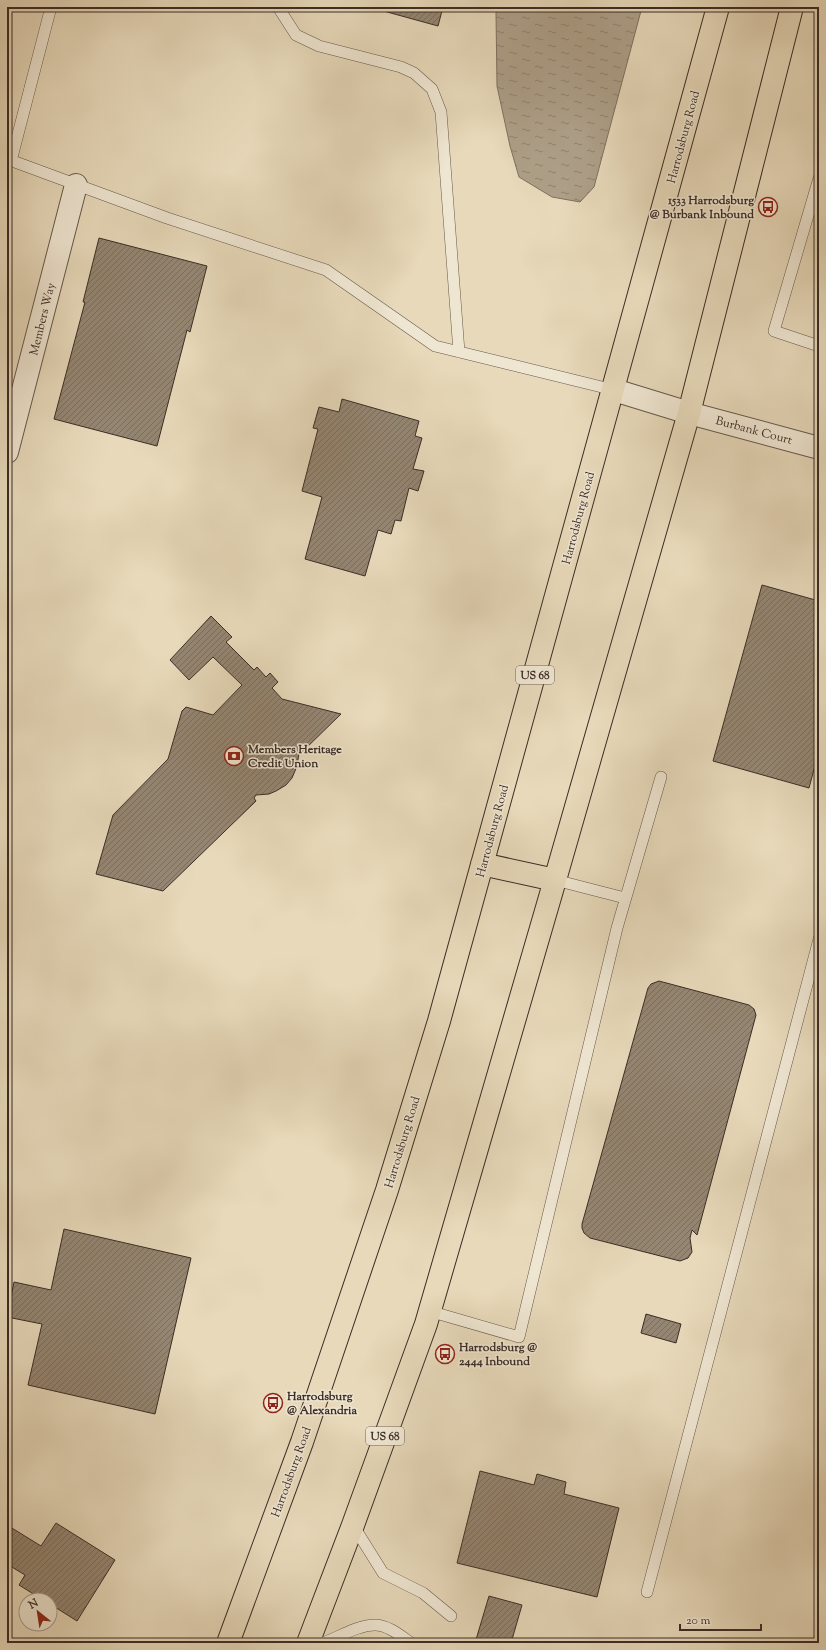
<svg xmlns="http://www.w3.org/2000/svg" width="826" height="1650" font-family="'Sorts Mill Goudy',serif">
<defs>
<pattern id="water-ripples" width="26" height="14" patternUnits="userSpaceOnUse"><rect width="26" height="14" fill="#ad9f88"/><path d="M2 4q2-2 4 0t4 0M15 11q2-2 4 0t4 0" fill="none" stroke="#8e826f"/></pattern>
<pattern id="building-hatch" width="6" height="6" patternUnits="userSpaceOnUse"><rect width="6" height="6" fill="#948673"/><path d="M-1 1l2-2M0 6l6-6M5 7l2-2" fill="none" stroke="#7a6e5e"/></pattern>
</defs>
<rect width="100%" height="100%" fill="#e7d9ba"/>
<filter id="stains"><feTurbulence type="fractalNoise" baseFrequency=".005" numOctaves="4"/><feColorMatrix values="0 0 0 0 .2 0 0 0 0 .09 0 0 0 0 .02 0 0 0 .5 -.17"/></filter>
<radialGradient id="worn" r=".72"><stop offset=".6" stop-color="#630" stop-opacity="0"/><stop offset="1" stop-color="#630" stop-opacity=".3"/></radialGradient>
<!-- water -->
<path fill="url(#water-ripples)" stroke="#7f7161" d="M 498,7 L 642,7 L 594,187 L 580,202 L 552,197 L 519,177 L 510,146 L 497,86 L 496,13 Z"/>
<!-- building -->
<path fill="url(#building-hatch)" stroke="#3b2d26" d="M 369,7 L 443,7 L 438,26 Z
M 99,238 L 207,266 L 190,332 L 187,330 L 157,446 L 54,419 L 85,302 L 83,302 Z
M 342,399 L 419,421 L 415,436 L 422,438 L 413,469 L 424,471 L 418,491 L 409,488 L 401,521 L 395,520 L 391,534 L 378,530 L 365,576 L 305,559 L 322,497 L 302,491 L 318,429 L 313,428 L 319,407 L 339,412 Z
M 762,585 L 819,601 L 819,751 L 809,788 L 713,761 Z
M 211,616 L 232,637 L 226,642 L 254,670 L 257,667 L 266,677 L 270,673 L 278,682 L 272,688 L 282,699 L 341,714 L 302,752 L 302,751 L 299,753 L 297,766 L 292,778 L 286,785 L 276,791 L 269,794 L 256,795 L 254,798 L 256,801 L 163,891 L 96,874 L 113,815 L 168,759 L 182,711 L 186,707 L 213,715 L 242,685 L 213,657 L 189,680 L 170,660 Z
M 659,981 L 749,1005 L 754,1009 L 756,1015 L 697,1235 L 692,1230 L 690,1238 L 692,1252 L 688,1258 L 680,1261 L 590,1238 L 584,1233 L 582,1228 L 582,1224 L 648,988 L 651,984 Z
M 64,1229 L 191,1258 L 155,1414 L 28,1385 L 42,1324 L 7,1317 L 14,1282 L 51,1290 Z
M 646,1314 L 681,1324 L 676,1343 L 641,1333 Z
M 480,1471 L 534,1485 L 537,1474 L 566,1482 L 564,1494 L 619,1508 L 597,1597 L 457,1563 Z
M 56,1523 L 115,1560 L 77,1621 L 50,1604 L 50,1600 L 43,1600 L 19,1585 L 25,1575 L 7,1564 L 7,1525 L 41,1546 Z
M 489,1596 L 522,1605 L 511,1643 L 475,1643 Z"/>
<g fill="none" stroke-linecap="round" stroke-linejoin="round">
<defs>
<path id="service" d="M 278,7 L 296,35 L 319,46 L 401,67 L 414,73 L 432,89 L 441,112 L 459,352
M 7,159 L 167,218 L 326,270 L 435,346 L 614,390
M 11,161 L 51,7
M 819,178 L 774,331 L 819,346
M 555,880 L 625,898
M 429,1311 L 519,1337 L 617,928 L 661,777
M 353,1525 L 383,1573 L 423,1593 L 451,1616
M 647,1592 L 819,939
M 323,1643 C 339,1637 358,1625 375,1625 C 388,1625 401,1636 411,1643"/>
<path id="minor" d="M 614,390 L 689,413 L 819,448
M 7,452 L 76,185"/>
<path id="primary" d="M 482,864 L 555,880
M 228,1643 L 302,1442 L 387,1190 L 439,1021 L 718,7
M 308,1643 L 353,1525 L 426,1324 L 555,880 L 689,413 L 792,7"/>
</defs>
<!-- service casing -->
<use href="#service" stroke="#66584b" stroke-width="12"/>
<!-- minor casing -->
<use href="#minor" stroke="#66584b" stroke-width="24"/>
<!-- primary casing -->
<use href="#primary" stroke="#3b2d26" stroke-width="24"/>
<!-- service -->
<use href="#service" stroke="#efe6d2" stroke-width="11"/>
<!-- minor -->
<use href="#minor" stroke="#efe6d2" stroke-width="22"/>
<!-- primary -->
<use href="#primary" stroke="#e7d9ba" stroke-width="22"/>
</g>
<!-- icons -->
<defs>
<symbol id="bus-ring" viewBox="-11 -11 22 22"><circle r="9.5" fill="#efe6d2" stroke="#8f2418" stroke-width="1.5"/><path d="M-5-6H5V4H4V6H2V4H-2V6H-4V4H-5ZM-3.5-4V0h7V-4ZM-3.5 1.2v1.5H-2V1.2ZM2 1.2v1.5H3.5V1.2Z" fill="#8f2418"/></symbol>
<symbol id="bank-ring" viewBox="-11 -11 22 22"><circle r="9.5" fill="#efe6d2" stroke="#8f2418" stroke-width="1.5"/><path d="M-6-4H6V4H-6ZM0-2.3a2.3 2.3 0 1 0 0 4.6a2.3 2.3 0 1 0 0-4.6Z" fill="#8f2418"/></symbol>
</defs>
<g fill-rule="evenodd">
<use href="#bus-ring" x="757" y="196" width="22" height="22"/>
<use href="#bank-ring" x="223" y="745" width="22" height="22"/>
<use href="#bus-ring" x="434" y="1343" width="22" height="22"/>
<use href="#bus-ring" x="262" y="1392" width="22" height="22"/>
</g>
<g text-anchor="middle" stroke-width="3" stroke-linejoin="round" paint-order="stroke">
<!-- shield labels -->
<g fill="#efe6d2" stroke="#71645a" stroke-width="1">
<rect x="516" y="666" width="38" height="18" rx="3"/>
<rect x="366" y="1427" width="38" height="18" rx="3"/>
</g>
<g font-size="11" font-weight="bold" fill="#3b2d26">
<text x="535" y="679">US 68</text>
<text x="385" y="1440">US 68</text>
</g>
<!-- street labels -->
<g font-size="12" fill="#3b2d26" stroke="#efe6d2">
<text transform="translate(683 137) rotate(-75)" y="4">Harrodsburg Road</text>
<text transform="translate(42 319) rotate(-76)" y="4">Members Way</text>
<text transform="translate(754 430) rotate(15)" y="4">Burbank Court</text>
<text transform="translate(578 518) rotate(-75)" y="4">Harrodsburg Road</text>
<text transform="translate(492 831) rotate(-75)" y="4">Harrodsburg Road</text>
<text transform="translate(402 1142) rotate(-73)" y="4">Harrodsburg Road</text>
<text transform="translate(291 1472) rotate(-70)" y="4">Harrodsburg Road</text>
</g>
<!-- poi labels -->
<g font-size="12" font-weight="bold" fill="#3b2d26" stroke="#efe6d2" text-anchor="start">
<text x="754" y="204" text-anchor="end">1533 Harrodsburg<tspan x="754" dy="14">@ Burbank Inbound</tspan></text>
<text x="248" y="753">Members Heritage<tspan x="248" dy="14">Credit Union</tspan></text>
<text x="459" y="1351">Harrodsburg @<tspan x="459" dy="14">2444 Inbound</tspan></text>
<text x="287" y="1400">Harrodsburg<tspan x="287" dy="14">@ Alexandria</tspan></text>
</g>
</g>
<!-- margin -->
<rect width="826" height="1650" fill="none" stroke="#e7d9ba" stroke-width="24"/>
<rect x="8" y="8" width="810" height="1634" fill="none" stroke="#3b2d26" stroke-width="2"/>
<rect x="12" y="12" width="802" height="1626" fill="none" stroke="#3b2d26"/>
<!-- north arrow -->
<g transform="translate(38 1612) rotate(330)"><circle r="19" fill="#efe6d2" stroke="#a79c8d"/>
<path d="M0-3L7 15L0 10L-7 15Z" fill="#8f2418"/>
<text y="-6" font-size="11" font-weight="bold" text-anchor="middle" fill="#3b2d26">N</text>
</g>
<!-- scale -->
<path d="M680 1624v6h81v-6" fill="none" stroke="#3b2d26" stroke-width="2"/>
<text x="686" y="1624" font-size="12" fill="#3b2d26" stroke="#efe6d2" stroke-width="3" paint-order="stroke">20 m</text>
<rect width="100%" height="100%" filter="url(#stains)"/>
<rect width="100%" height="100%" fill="url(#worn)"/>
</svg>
